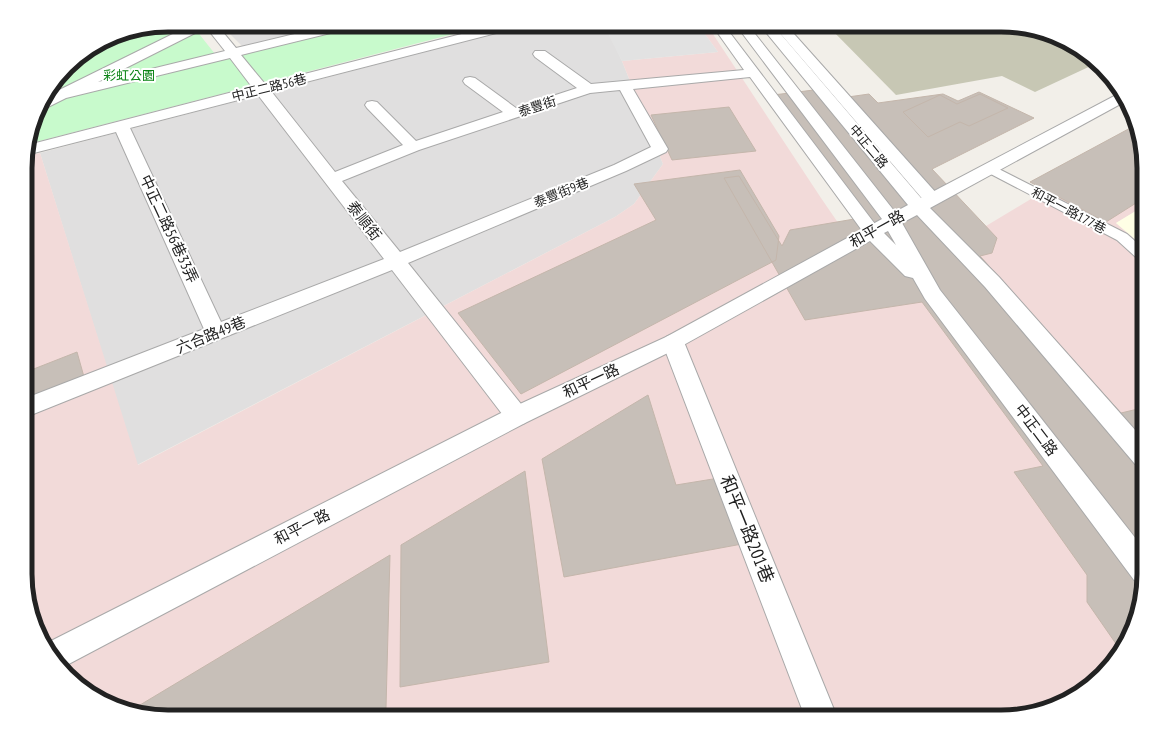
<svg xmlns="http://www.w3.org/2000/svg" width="1169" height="742" font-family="'PT Sans Narrow','Noto Sans TC',sans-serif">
<rect width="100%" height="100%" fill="#f2efe9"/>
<!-- residential -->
<path fill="#e0dfdf" d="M 221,25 L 330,25 L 242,46 Z
M 526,25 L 605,25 L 622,61 L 663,164 L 634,204 L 615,217 L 137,465 L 40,153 Z"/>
<!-- commercial -->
<path fill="#f2dad9" d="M 605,25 L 707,25 L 821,198 L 883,288 L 1137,135 L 1144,158 L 1144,206 L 1116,223 L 1144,247 L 1144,583 L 1120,653 L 1072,698 L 1010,717 L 167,717 L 122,710 L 89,693 L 49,653 L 26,593 L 26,156 L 40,153 L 138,465 L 615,217 L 634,204 L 663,164 L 622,61 L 718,52 L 699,26 L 608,34 Z"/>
<!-- education -->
<path fill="#ffffe5" d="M 1144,206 L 1144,247 L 1116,223 Z"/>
<!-- construction -->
<path fill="#c7c7b4" d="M 827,25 L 1002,25 L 1039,30 L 1080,49 L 1095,64 L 1035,92 L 1002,76 L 896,95 Z"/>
<!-- park -->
<path fill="#c8facc" d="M 168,25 L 192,25 L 219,59 L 358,25 L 488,25 L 28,144 L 40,104 L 73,61 L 113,36 Z"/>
<!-- parking -->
<path fill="#e2e2e2" d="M 699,26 L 718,52 L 622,61 L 608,34 Z"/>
<!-- building -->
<path fill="#c7bfb8" stroke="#c4b6ab" d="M 838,87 L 848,97 L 869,94 L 878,103 L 943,94 L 958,101 L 979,92 L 1034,118 L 932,169 L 997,238 L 992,253 L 980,256 L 1121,413 L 1142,408 L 1144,410 L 1144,583 L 1121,651 L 1087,602 L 1087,575 L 1014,472 L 1043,466 L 922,302 L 805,320 L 724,178 L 739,176 L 782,246 L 790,230 L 866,217 L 765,96 Z
M 980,94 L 1008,108 L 969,126 L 960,122 L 928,137 L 903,112 L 940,95 L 957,104 Z
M 729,107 L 756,151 L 672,160 L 651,115 Z
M 1134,126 L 1144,158 L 1144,198 L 1106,222 L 1030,182 Z
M 740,170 L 779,236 L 776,260 L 521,394 L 458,313 L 656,220 L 634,184 Z
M 77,352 L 86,384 L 26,403 L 26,372 Z
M 648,395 L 676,485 L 719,478 L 742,544 L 564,577 L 542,459 Z
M 525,471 L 549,662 L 400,687 L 401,545 Z
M 390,555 L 386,708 L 346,717 L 167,717 L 130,711 Z"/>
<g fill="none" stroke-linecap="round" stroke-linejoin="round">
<defs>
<path id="service" d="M 989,164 L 1127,234 L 1144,249 L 1144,262 L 1139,260 L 1117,240 L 985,171 L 983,168 L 985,165 Z"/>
<path id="minor" d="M 191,25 L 217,25 L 236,48 L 332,25 L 353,25 L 351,28 L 241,55 L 265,84 L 497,25 L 518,25 L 516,28 L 271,91 L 335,172 L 403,145 L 367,108 L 365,105 L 367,102 L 372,101 L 377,102 L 416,141 L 503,112 L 465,84 L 463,81 L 465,78 L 470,77 L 475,78 L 516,108 L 577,88 L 535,57 L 533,54 L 535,51 L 545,51 L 591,84 L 744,70 L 712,25 L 724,25 L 881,232 L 878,236 L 872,238 L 866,236 L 750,77 L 633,89 L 668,149 L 666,152 L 626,171 L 408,263 L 525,409 L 529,416 L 525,423 L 517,425 L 509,423 L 392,270 L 26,417 L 26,398 L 204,329 L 116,132 L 26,155 L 28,145 L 252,87 L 230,58 L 66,98 L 44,109 L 38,110 L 40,104 L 45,97 ZM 206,27 L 225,51 L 98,82 L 205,28 ZM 620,90 L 651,147 L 614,165 L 400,252 L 342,181 L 419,150 L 590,93 ZM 258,95 L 384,259 L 221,322 L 130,128 Z
M 773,25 L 786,25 L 938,195 L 941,199 L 938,203 L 932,204 L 926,203 Z
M 673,334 L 680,337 L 684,342 L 837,717 L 805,717 L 662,342 L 666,337 Z"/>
<path id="tertiary" d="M 736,25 L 748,25 L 895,212 L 908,205 L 760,25 L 773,25 L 921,198 L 1120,93 L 1125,96 L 1126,101 L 930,208 L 999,277 L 1144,440 L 1144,467 L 1135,464 L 985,287 L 917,215 L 902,223 L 940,290 L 1144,549 L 1144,584 L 1134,580 L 925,299 L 913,278 L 905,276 L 870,241 L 680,347 L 525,423 L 63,667 L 49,653 L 45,644 L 509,409 L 666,337 L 882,219 ZM 888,231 L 896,245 L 884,233 Z"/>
</defs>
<!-- service casing -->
<use href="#service" stroke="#a9a9a9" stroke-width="2"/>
<!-- minor casing -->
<use href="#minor" stroke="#a9a9a9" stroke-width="2"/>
<!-- tertiary casing -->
<use href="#tertiary" stroke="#a9a9a9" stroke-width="2"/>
<!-- service -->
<use href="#service" fill="#fff" fill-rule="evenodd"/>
<!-- minor -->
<use href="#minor" fill="#fff" fill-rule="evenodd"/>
<!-- tertiary -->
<use href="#tertiary" fill="#fff" fill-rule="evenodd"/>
</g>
<g text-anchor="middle" stroke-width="4" stroke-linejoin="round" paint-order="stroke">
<!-- far-park labels -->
<g font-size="13" fill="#0c8416" stroke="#fff">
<text x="129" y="80">彩虹公園</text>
</g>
<!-- far-street labels -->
<g font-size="13" fill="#222" stroke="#fff">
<text transform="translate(269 87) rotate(-14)" y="5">中正二路56巷</text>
<text transform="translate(537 106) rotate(-18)" y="5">泰豐街</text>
<text transform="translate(869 146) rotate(50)" y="5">中正二路</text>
<text transform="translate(561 192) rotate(-22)" y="5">泰豐街9巷</text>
<text transform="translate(1069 210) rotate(28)" y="5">和平一路177巷</text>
</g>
<!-- street labels -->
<g font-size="15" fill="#222" stroke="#fff">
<text transform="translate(364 221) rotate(52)" y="5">泰順街</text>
<text transform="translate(169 229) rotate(65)" y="5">中正二路56巷33弄</text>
<text transform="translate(877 229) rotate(-29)" y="5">和平一路</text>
<text transform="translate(211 335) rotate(-22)" y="5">六合路49巷</text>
<text transform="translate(591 381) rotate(-25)" y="5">和平一路</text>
<text transform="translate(1036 430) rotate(53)" y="5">中正二路</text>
<text transform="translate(302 527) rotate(-27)" y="5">和平一路</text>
</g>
<!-- near-street labels -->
<g font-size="18" fill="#222" stroke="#fff">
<text transform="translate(747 529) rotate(68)" y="6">和平一路201巷</text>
</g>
</g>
<!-- crop -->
<path d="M0 0H1169V742H0ZM168 32H1001A136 136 0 0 1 1137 168V574A136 136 0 0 1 1001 710H168A136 136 0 0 1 32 574V168A136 136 0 0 1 168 32Z" fill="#fff" fill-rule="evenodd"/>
<path fill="none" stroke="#222" stroke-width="5" d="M168 32H1001A136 136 0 0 1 1137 168V574A136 136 0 0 1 1001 710H168A136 136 0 0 1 32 574V168A136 136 0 0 1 168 32Z"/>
</svg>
